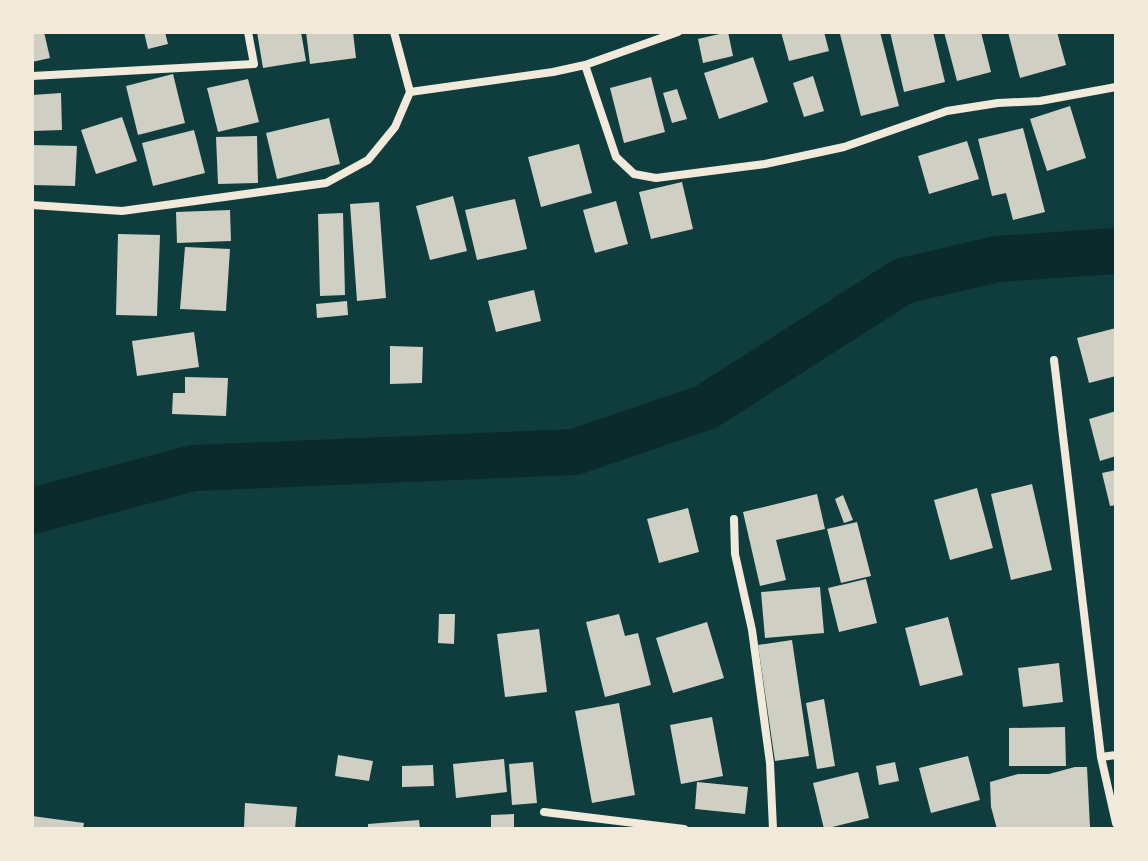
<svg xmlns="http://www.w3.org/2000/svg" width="1148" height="861" font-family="'Fira Sans Condensed',sans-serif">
<rect width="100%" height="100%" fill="#0f3d3e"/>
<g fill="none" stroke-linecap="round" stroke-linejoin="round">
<!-- river -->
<path stroke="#0a2a2b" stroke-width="46" d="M 32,511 L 193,468 L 575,452 L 706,407 L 903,281 L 997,259 L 1116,251"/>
</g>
<!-- building -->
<path fill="#cfcfc3" d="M 32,32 L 44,32 L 50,58 L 32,62 Z
M 144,32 L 165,32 L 168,44 L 148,49 Z
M 257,32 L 301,32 L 306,61 L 263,68 Z
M 306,32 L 353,32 L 356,58 L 310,64 Z
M 728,32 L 733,56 L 703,63 L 698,39 Z
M 781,32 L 824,32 L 829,51 L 789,61 Z
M 847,32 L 880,32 L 899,106 L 861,116 L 840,34 Z
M 890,32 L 933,32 L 945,82 L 904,92 Z
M 944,32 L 981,32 L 991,72 L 957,81 Z
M 1008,32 L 1057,32 L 1066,65 L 1020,78 Z
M 753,57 L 768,102 L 719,119 L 704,73 Z
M 173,74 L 185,123 L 138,135 L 126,86 Z
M 813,76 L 824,111 L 804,117 L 793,83 Z
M 651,77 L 665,132 L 624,143 L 610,88 Z
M 248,79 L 259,122 L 218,132 L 207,88 Z
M 677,89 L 687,119 L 672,123 L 663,93 Z
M 61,93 L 62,130 L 32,131 L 32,95 Z
M 1070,106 L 1086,158 L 1047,171 L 1030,119 Z
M 122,117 L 137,161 L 96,174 L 81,130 Z
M 329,118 L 340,164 L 277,179 L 266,133 Z
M 1023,128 L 1045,212 L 1013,220 L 1006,193 L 992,196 L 978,139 Z
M 194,130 L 205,173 L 153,186 L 142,143 Z
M 257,136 L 258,183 L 218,184 L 216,137 Z
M 967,141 L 979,179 L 929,194 L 918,156 Z
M 579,144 L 592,193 L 541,207 L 528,157 Z
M 32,145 L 77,146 L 75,186 L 32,185 Z
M 682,182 L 693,229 L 651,239 L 639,192 Z
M 453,196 L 467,251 L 430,260 L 416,206 Z
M 515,199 L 527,249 L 477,260 L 465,210 Z
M 616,201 L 628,244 L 595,253 L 583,210 Z
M 379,202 L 386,298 L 357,301 L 350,204 Z
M 230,210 L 231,241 L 177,243 L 176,212 Z
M 343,213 L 345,295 L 320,296 L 318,214 Z
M 118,234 L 160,235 L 157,316 L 116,315 Z
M 185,247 L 230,249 L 226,311 L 180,309 Z
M 534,290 L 541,321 L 496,332 L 488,301 Z
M 347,301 L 348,315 L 317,318 L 316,304 Z
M 1116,328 L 1116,376 L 1089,383 L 1077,338 Z
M 194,332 L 199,367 L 137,376 L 132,341 Z
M 390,346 L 423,347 L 422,383 L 390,384 Z
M 185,377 L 228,378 L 226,416 L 172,414 L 173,393 L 185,393 Z
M 1116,411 L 1116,456 L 1100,461 L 1089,419 Z
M 1116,470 L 1116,505 L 1110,506 L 1102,473 Z
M 1032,484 L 1052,570 L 1011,580 L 991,494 Z
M 977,488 L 993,548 L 950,560 L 934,500 Z
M 817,494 L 825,529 L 776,540 L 786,580 L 760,586 L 743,512 Z
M 843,495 L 853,520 L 844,523 L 835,499 Z
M 688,508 L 699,552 L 659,563 L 647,519 Z
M 857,522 L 871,576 L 841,583 L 827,529 Z
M 866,579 L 877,623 L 839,632 L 828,588 Z
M 820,587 L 824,633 L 765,638 L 761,592 Z
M 439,614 L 455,614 L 454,644 L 438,643 Z
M 619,614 L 625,636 L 638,633 L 651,685 L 605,697 L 586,622 Z
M 948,617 L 963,675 L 920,686 L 905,628 Z
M 707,622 L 724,678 L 673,693 L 656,638 Z
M 539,629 L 547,692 L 505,697 L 497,634 Z
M 792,640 L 809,756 L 775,761 L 758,645 Z
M 1059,663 L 1063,702 L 1023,707 L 1018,668 Z
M 824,699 L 835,766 L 817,769 L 806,703 Z
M 619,703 L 635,795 L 592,803 L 575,711 Z
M 712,717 L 723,776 L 681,784 L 670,725 Z
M 1065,727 L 1066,766 L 1009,766 L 1009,728 Z
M 338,755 L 373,761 L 369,781 L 335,776 Z
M 968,756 L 980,800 L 931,813 L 919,768 Z
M 504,759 L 507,792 L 456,798 L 453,764 Z
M 533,762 L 537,803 L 512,805 L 509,764 Z
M 895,762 L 899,781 L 879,785 L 876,766 Z
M 433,765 L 434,786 L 402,787 L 402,766 Z
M 1075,767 L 1087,767 L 1090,827 L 997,829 L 991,807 L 990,782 L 1018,774 L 1049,774 Z
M 858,772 L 869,818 L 824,829 L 813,783 Z
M 697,782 L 748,787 L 745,814 L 695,809 Z
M 245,803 L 297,807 L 295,829 L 244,829 Z
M 514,814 L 514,829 L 491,829 L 491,815 Z
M 32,816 L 84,823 L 83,829 L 32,829 Z
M 419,820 L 420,829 L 368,829 L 368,824 Z"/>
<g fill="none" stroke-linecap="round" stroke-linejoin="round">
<!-- minor -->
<path stroke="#f1e9da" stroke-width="8" d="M 585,65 L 616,157 L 634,174 L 656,178 L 765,164 L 844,147 L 947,111 L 998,103 L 1040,101 L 1116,87
M 32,76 L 254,64 L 248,32
M 410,92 L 553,72 L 585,65 L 678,32
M 32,205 L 122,211 L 326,183 L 368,160 L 395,127 L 410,92 L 394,32
M 1054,360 L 1101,757 L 1116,823
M 734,519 L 735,554 L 752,630 L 770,763 L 773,829
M 1101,757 L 1116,755
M 544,812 L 684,829"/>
</g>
<!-- border -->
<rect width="1148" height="861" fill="none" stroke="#f1e9da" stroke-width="68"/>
</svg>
